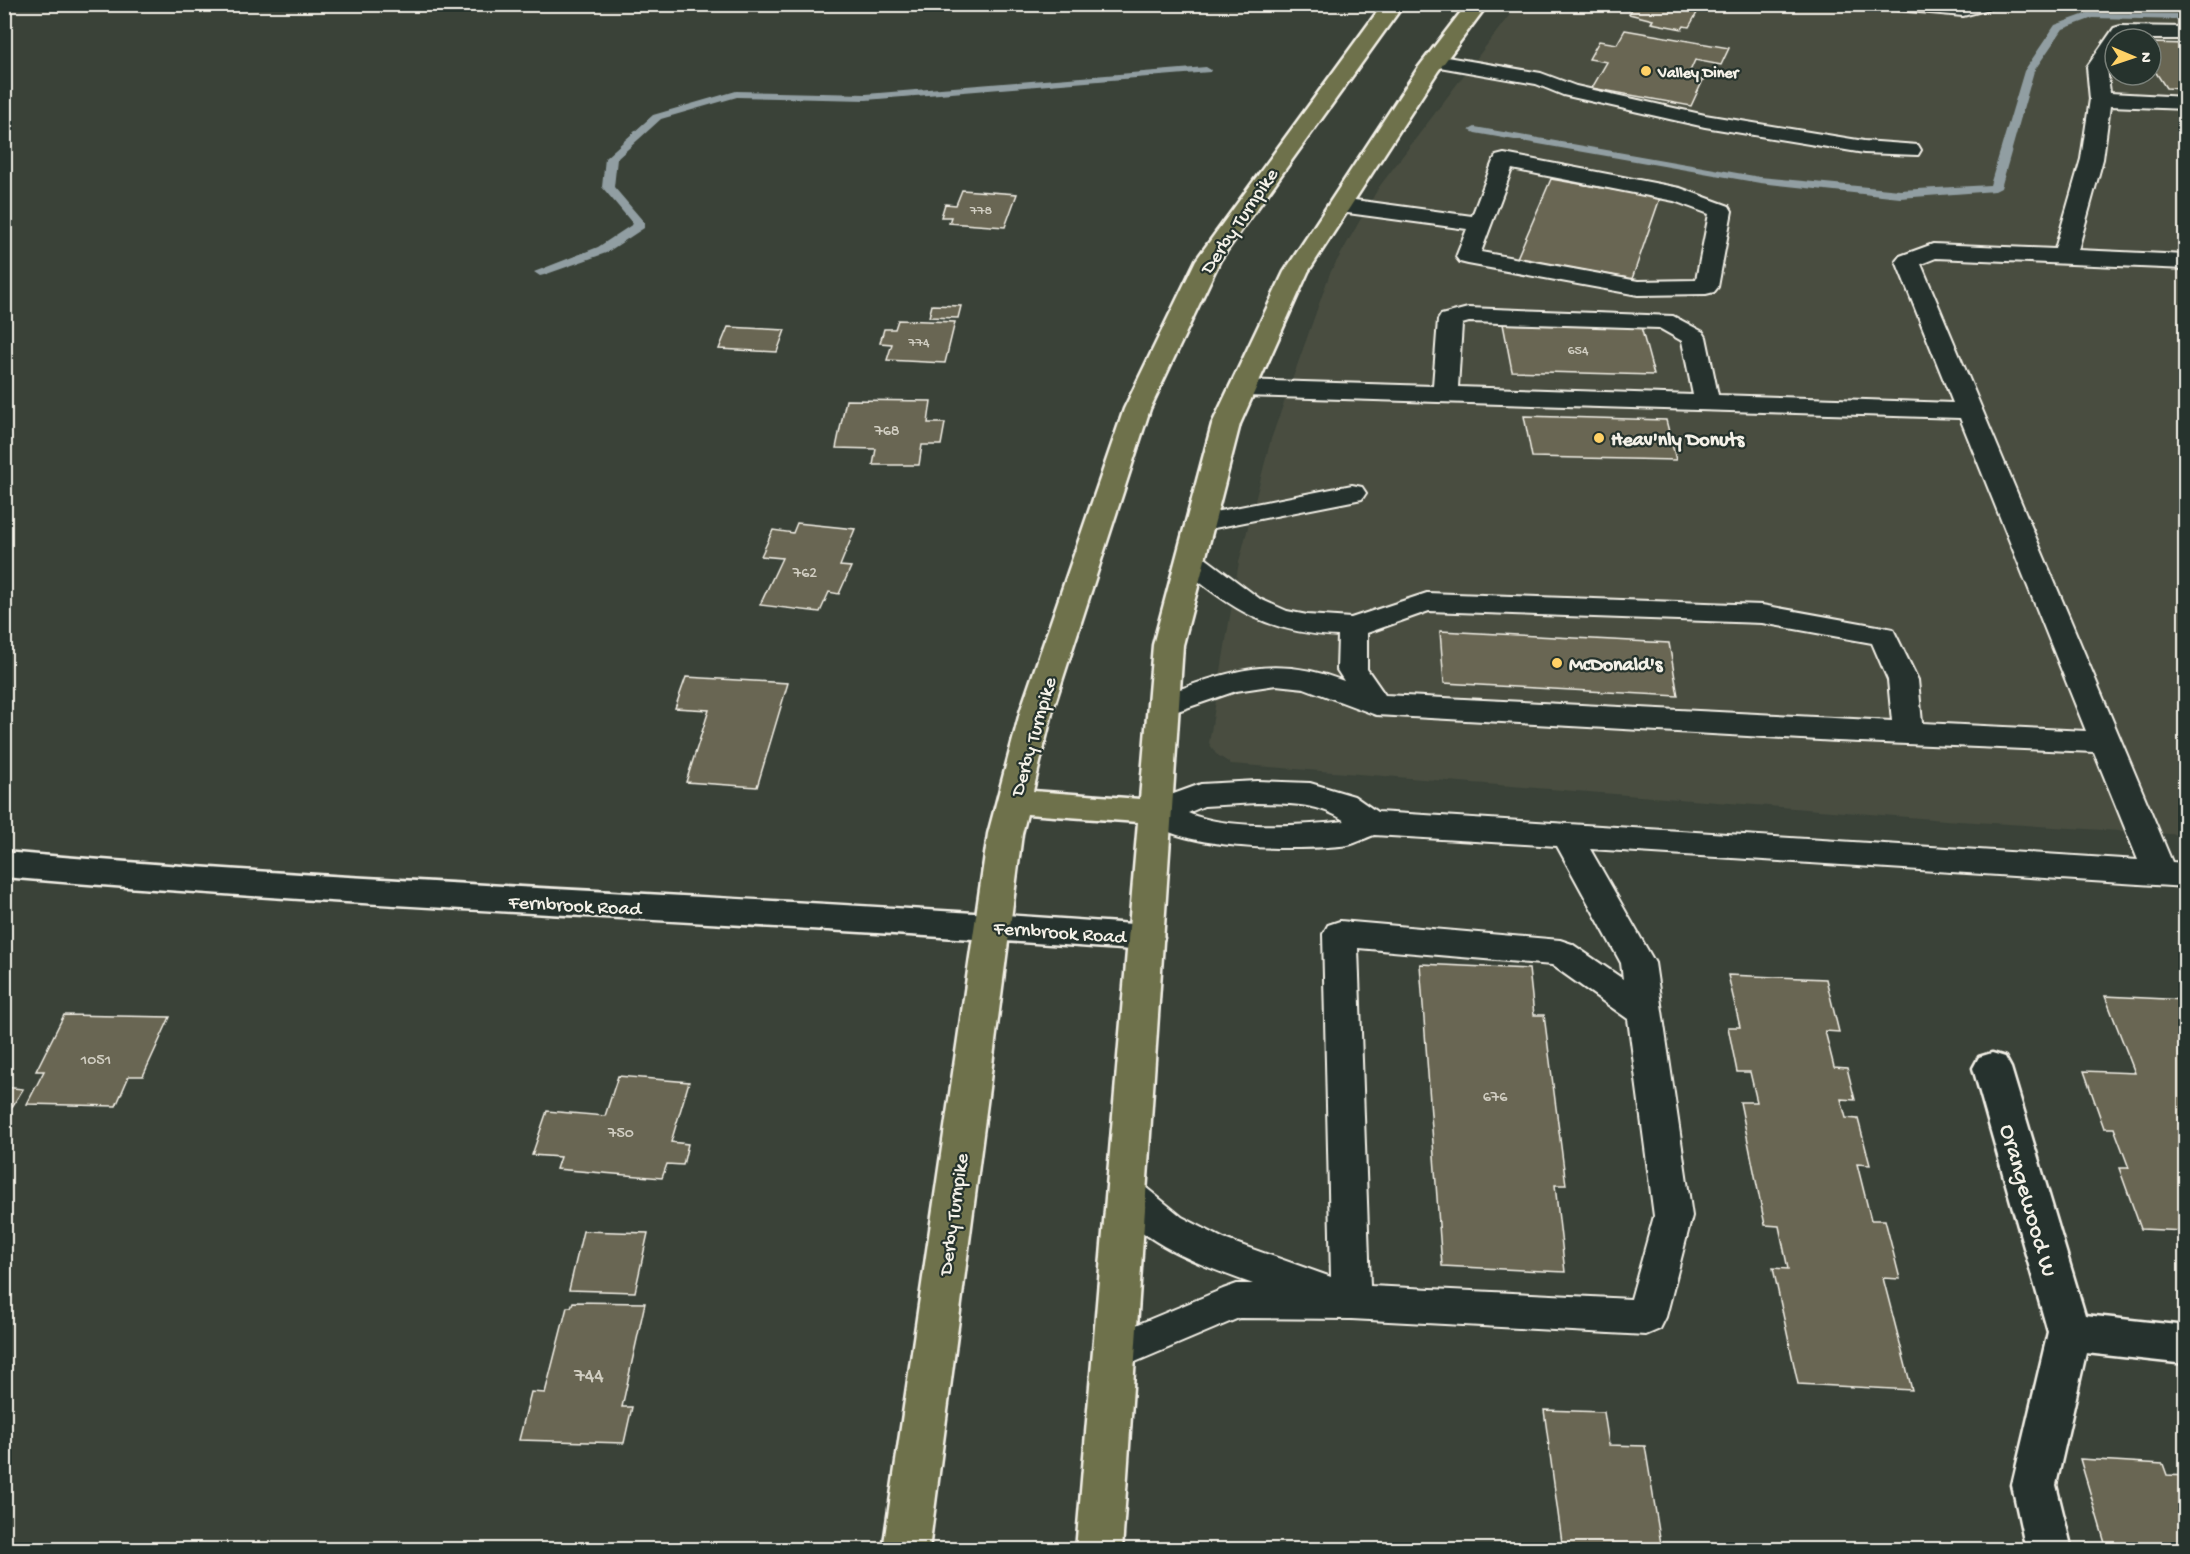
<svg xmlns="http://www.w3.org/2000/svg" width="2190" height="1554" font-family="'Gochi Hand',sans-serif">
<rect width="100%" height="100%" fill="#3a4238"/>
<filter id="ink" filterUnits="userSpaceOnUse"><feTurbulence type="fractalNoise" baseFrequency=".0167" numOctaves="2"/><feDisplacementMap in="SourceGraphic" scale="12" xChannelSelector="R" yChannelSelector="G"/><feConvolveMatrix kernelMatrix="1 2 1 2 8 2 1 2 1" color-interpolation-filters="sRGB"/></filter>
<g filter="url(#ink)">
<!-- built -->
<path fill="#484d40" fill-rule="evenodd" d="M 1517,5 L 2185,5 L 2185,835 L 1958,821 L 1231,764 L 1216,754 L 1209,743 L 1239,562 L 1271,439 L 1330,273 L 1379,187 ZM 2115,39 L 2151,39 L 2151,75 L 2115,75 Z"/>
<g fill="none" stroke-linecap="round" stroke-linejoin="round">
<!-- stream -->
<path fill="#919ea2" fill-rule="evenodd" d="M 2088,13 L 2186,14 L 2186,20 L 2093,18 L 2063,29 L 2034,71 L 2001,188 L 1995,191 L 1900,198 L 1760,183 L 1475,133 L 1469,130 L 1475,127 L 1760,177 L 1900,190 L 1990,185 L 2024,71 L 2055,25 Z
M 1206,67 L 1211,70 L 1210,72 L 866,100 L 737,97 L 661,119 L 617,159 L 614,187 L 644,222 L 644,228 L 606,253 L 544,275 L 540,276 L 534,272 L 598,247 L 633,224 L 602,187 L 605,158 L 653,115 L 736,91 L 866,94 Z"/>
</g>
<!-- building -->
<path fill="#696652" stroke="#f4f1e8" stroke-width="1.5" d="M 1635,4 L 1702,4 L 1689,27 L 1684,26 L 1682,29 L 1651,23 L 1653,20 L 1629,14 Z
M 1625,30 L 1729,48 L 1721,65 L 1695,60 L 1687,78 L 1703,80 L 1691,106 L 1592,88 L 1607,62 L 1589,59 L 1599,41 L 1617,44 Z
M 2151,43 L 2186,44 L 2186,89 L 2166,88 L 2151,65 Z
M 1551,179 L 1660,198 L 1632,279 L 1517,258 Z
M 962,190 L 1017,194 L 1005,227 L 949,223 L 951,217 L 941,217 L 945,204 L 956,205 Z
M 932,305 L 961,306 L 958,318 L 929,317 Z
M 898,320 L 955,322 L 945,363 L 887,360 L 892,344 L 880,343 L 884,329 L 895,329 Z
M 1503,324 L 1641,327 L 1654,375 L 1512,371 Z
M 728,327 L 785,330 L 777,352 L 719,349 Z
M 846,400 L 931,401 L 928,423 L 945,423 L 941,445 L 922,445 L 919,465 L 873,465 L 876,449 L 836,448 Z
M 1524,416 L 1666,420 L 1676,460 L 1532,457 Z
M 797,523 L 855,529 L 840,566 L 851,567 L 839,594 L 829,592 L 820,612 L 760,605 L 782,558 L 761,556 L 773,530 L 793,533 Z
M 1440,631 L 1669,643 L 1678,696 L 1444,683 Z
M 686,677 L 788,683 L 757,787 L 686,782 L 709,710 L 675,708 Z
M 1420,964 L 1529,969 L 1534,1015 L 1544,1015 L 1566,1185 L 1555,1185 L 1565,1272 L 1442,1266 Z
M 1728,975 L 1826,979 L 1839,1032 L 1825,1031 L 1834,1067 L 1847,1068 L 1855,1100 L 1841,1099 L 1846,1118 L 1858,1119 L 1870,1165 L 1857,1164 L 1871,1220 L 1885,1220 L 1900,1279 L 1883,1278 L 1912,1390 L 1798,1384 L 1773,1268 L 1788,1269 L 1779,1226 L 1765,1225 L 1740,1102 L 1757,1102 L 1750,1072 L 1737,1072 L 1728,1027 L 1740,1027 Z
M 2105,996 L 2186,1000 L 2186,1076 L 2183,1076 L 2186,1082 L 2186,1231 L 2141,1229 L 2119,1168 L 2129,1168 L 2114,1128 L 2104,1128 L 2084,1071 L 2135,1073 Z
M 64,1015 L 170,1017 L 143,1076 L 129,1076 L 116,1106 L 27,1104 L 44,1071 L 36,1071 Z
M 618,1076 L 689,1082 L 671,1142 L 688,1144 L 683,1165 L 667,1164 L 662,1178 L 556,1169 L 560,1157 L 532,1155 L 547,1111 L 605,1116 Z
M 4,1087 L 23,1089 L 4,1120 Z
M 583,1231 L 648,1233 L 635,1292 L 569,1290 Z
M 573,1302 L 645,1303 L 622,1407 L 632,1407 L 624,1443 L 519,1440 L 531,1392 L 545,1393 L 567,1307 L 571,1307 Z
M 1544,1410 L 1604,1412 L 1609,1445 L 1645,1446 L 1662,1550 L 1563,1550 Z
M 2080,1459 L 2163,1464 L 2167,1475 L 2186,1476 L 2186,1550 L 2107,1550 Z"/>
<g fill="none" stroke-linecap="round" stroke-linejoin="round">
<defs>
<path id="lane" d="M 1888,4 L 1995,4 L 1993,8 L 1963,16 L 1897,10 Z
M 2121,26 L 2186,27 L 2186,39 L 2115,39 L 2115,56 L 2107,67 L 2110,93 L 2186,97 L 2186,109 L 2110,106 L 2103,159 L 2078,250 L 2186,255 L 2186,269 L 1936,258 L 1921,264 L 2172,862 L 2186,863 L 2186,887 L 1590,849 L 1655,963 L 1692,1216 L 1666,1317 L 1660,1329 L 1646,1335 L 1351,1319 L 1239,1318 L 1114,1371 L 1100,1366 L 1094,1353 L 1100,1340 L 1223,1289 L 1237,1284 L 1253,1284 C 1206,1267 1131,1241 1107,1193 L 1113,1182 L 1126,1177 L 1139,1182 L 1182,1217 L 1224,1239 L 1331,1277 L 1323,934 L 1328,925 L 1340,921 L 1560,940 L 1572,944 L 1623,979 L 1621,963 L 1557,846 L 1374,835 C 1365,838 1357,843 1348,845 C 1305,851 1165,852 1141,812 L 1146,804 L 1201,784 L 1257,781 L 1310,783 L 1354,796 L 1377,812 L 2138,860 L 2094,752 L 1837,741 L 1376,715 L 1304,688 L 1276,685 L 1236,691 L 1163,716 L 1152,713 L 1148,706 C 1155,695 1171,692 1183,688 C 1242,666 1284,658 1344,681 L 1337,670 L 1338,636 C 1269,633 1232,610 1180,566 L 1176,560 L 1180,554 L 1190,551 L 1200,554 L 1260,599 L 1287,611 L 1307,615 L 1351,618 L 1427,593 L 1762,605 L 1883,627 L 1893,629 L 1918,680 L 1922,723 L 2086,731 L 1960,418 L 1243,396 L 1234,393 L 1230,388 L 1234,383 L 1243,380 L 1433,386 L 1438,320 L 1441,315 L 1468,308 L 1673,316 L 1703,332 L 1706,337 L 1718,395 L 1953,403 L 1896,261 L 1900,256 L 1933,244 L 2055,249 L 2081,159 L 2090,99 L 2087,67 L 2114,28 ZM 1469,322 L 1659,328 L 1682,341 L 1693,395 L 1458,387 L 1462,324 ZM 1429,611 L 1762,623 L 1872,643 L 1888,680 L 1892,721 L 1385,695 L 1367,669 L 1367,633 ZM 1257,803 C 1289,804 1318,802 1345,821 C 1301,826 1227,830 1188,813 L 1204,806 ZM 1358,948 L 1552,965 L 1628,1019 L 1654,1216 L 1631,1299 L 1370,1286 Z
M 1435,55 L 1541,73 L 1576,86 L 1705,115 L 1864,141 L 1918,145 L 1921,150 L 1918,155 L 1864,153 L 1705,127 L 1563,95 L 1536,84 L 1428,65 L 1425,61 L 1428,57 Z
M 1504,154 L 1680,188 L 1729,206 L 1732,211 L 1718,287 L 1714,292 L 1706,294 L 1638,295 L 1468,264 L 1460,262 L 1456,257 L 1467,229 L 1340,212 L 1332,210 L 1329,205 L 1332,200 L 1340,198 L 1472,216 L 1493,161 L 1496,156 ZM 1512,169 L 1674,201 L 1709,214 L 1696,280 L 1638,281 L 1481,252 Z
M 1352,485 L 1362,487 L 1366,493 L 1362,499 L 1199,531 L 1189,529 L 1185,523 L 1189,517 L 1199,515 Z"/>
<path id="street" d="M 4,852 C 384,885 766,896 1146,925 L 1159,929 L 1164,938 L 1159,947 L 1146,951 C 766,922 384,910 4,877 Z
M 1992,1053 L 2005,1057 L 2011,1068 L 2085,1315 L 2186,1326 L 2186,1364 L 2086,1353 L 2056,1485 L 2072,1550 L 2026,1550 L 2012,1485 L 2048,1332 L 1973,1068 L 1979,1057 Z"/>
<path id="highway" d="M 1383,4 L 1404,4 L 1220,260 L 1150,409 L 1053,709 L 1033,791 L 1140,799 L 1153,645 L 1212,424 L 1284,272 L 1418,68 L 1467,4 L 1488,4 L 1438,71 L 1308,272 L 1240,424 L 1183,645 L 1122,1550 L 1076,1550 L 1138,822 L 1027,814 L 1022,834 L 929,1550 L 883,1550 L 988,834 L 1021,709 L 1124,409 L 1196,260 Z"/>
</defs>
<!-- lane casing -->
<use href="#lane" stroke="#f4f1e8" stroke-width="4"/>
<!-- street casing -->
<use href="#street" stroke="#f4f1e8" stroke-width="5"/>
<!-- highway casing -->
<use href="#highway" stroke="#f4f1e8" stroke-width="5"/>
<!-- lane -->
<use href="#lane" fill="#26332d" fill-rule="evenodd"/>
<!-- street -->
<use href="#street" fill="#26332d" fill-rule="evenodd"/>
<!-- highway -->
<use href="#highway" fill="#6e714b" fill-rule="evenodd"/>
</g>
</g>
<!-- markers -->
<g fill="#ffd166" stroke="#26332d" stroke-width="2">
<circle cx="1646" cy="71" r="6"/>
<circle cx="1599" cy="438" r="6"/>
<circle cx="1557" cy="663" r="6"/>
</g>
<g text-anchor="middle" stroke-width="4.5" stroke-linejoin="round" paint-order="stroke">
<!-- far-number labels -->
<g font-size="14" fill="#d1cec2">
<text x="981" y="214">778</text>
<text x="919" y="346">774</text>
<text x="1578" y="354">654</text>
</g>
<!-- far-poi labels -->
<g font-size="16" font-weight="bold" fill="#f4f1e8" stroke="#26332d" text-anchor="start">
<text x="1658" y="77">Valley Diner</text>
</g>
<!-- number labels -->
<g font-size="16" fill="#d1cec2">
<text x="887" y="435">768</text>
<text x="805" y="577">762</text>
<text x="96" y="1064">1051</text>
<text x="1495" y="1101">676</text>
<text x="621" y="1137">750</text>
</g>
<!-- street labels -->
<g font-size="20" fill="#f4f1e8" stroke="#26332d">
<text transform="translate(1238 220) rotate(-56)" y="7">Derby Turnpike</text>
<text transform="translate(1032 736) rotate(-74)" y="7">Derby Turnpike</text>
<text transform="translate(575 904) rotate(3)" y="7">Fernbrook Road</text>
<text transform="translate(1060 931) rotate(4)" y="7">Fernbrook Road</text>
<text transform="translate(952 1214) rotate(-82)" y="7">Derby Turnpike</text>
</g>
<!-- poi labels -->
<g font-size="20" font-weight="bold" fill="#f4f1e8" stroke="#26332d" text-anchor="start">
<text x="1611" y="445">Heav'nly Donuts</text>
<text x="1569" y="670">McDonald's</text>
</g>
<!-- near-number labels -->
<g font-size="20" fill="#d1cec2">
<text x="589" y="1381">744</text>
</g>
<!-- near-street labels -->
<g font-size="24" fill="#f4f1e8" stroke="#26332d">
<text transform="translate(2030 1200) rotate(74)" y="8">Orangewood W</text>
</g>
</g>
<!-- margin -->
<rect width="2190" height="1554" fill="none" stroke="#26332d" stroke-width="24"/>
<rect x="12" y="12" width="2166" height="1530" fill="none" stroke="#f4f1e8" stroke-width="2" filter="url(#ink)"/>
<!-- north arrow -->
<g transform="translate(2133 57) rotate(92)"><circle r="28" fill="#26332d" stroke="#787f78" stroke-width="1.5"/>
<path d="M0-4.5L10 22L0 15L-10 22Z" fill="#ffd166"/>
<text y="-9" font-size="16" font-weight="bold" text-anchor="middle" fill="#f4f1e8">N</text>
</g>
</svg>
